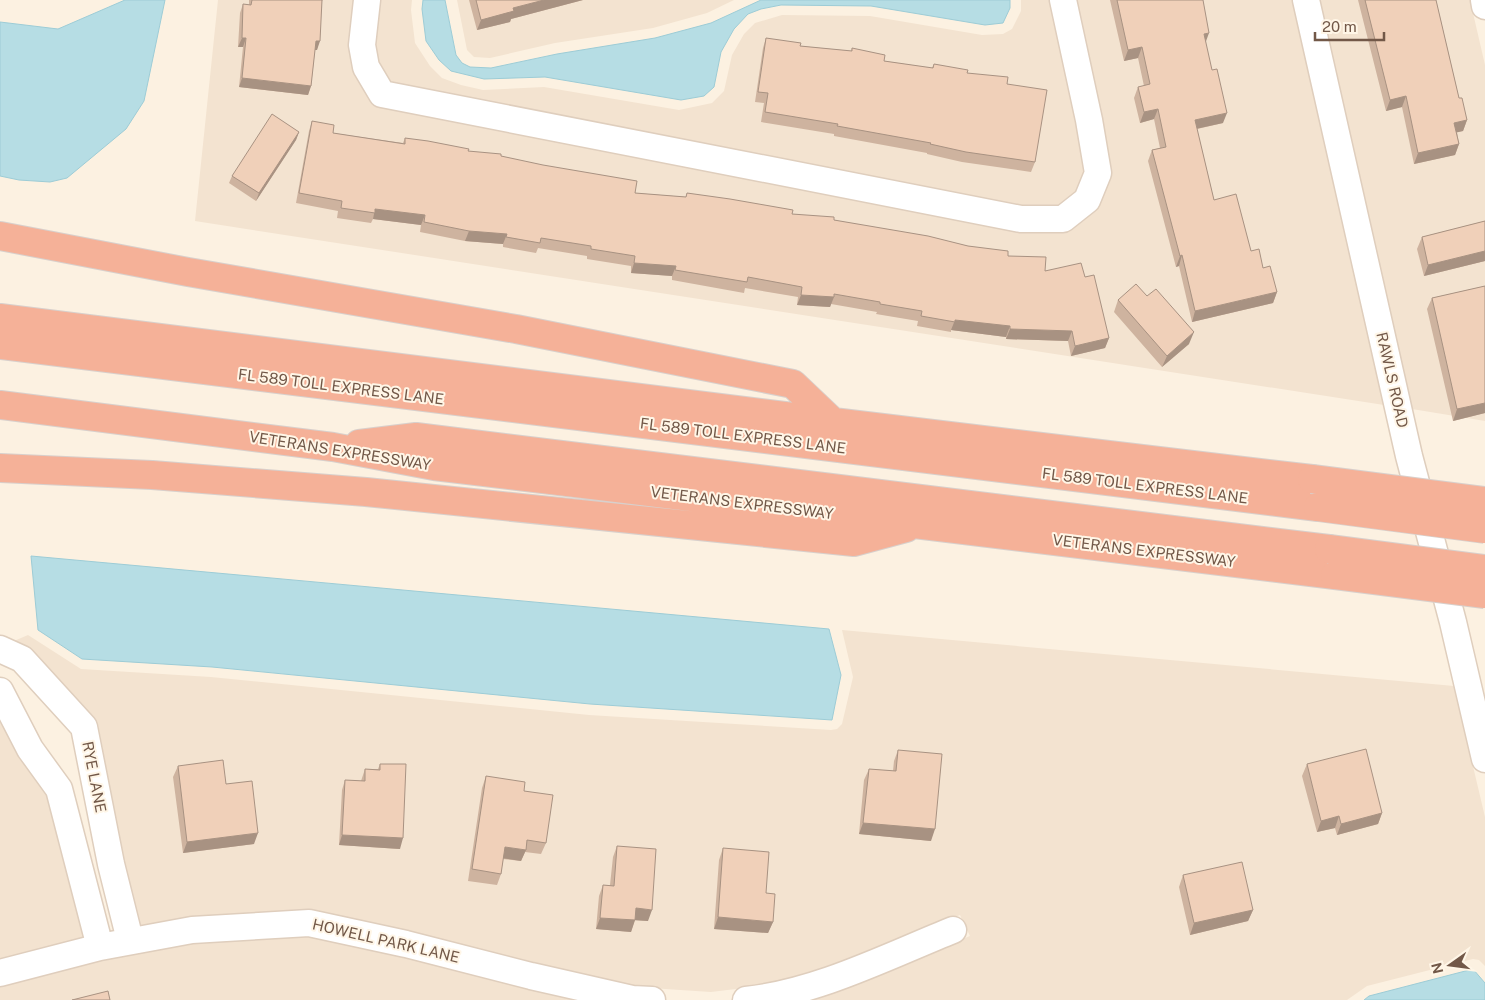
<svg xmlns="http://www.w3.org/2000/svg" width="1485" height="1000" font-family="'Public Sans',sans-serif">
<rect width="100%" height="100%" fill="#fcf1e1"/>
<!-- residential -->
<path fill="#f3e3d0" d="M 218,0 L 412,0 L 411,10 L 415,43 L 430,66 L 442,78 L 461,85 L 483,90 L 544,87 L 679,110 L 712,103 L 724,91 L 732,55 L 744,34 L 755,23 L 782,15 L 870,16 L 982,35 L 1003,34 L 1012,29 L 1021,11 L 1021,0 L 1292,0 L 1384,405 L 195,221 Z
M 457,0 L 734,0 L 707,13 L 653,28 L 555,43 L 490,58 L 474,57 L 467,50 Z
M 1320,0 L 1470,0 L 1485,65 L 1485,421 L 1412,409 Z
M 842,630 L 1454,686 L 1485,817 L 1485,966 L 1479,960 L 1473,959 L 1367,986 L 1347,1000 L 802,1000 L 832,992 L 970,936 L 960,915 L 824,969 L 768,985 L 711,992 L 635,987 L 192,918 L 140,926 L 124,861 L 98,724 L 32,651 L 14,641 L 28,635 L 81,669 L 211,677 L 589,715 L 831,730 L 837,729 L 842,724 L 853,677 Z
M 0,719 L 47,794 L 85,939 L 0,961 Z
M 307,935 L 402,955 L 580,1000 L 0,1000 L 0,986 L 103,958 L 193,942 Z"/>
<!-- water -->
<path fill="#b6dde4" stroke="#9dccd6" d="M 125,0 L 165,0 L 144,101 L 126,129 L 67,178 L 50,182 L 19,180 L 0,176 L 0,22 L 58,29 Z
M 423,0 L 445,0 L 456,55 L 462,63 L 470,67 L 491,68 L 557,54 L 655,38 L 711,23 L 761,0 L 1010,0 L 1010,8 L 1003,23 L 985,25 L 871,6 L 781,5 L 761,9 L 748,14 L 734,29 L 721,52 L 714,87 L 704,96 L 681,100 L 545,77 L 484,79 L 451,71 L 439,60 L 426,41 L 422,9 Z
M 31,556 L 829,629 L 841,675 L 832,720 L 590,704 L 212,667 L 82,659 L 38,630 Z
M 1473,969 L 1485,983 L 1485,1000 L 1364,1000 L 1369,996 Z"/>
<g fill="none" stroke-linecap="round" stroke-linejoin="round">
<defs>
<path id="minor" d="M 367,0 L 362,45 L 366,67 L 382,94 L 1021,219 L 1063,219 L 1087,200 L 1098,173 L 1089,120 L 1063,0
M 1306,0 L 1409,456 L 1453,622 L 1485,759
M 1484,0 L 1485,6
M 0,649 L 22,659 L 84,727 L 111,864 L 130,940
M 0,691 L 30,749 L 59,789 L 100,947
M 0,973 L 100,947 L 192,930 L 309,923 L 406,944 L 531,976 L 632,999 L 652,1000
M 746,1000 C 818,992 886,957 953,930"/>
<path id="highway" d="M 0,236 L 188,272 L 516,329 L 793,384 L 833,422
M 0,318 L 833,422 L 1312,479
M 0,345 L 1318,507
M 0,405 L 333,447 L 434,466 L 1335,575
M 359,444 L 416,437 L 1329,549
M 0,468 L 152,475 L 366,492 L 854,542 L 906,528"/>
</defs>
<!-- minor casing -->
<use href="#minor" stroke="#dfcebd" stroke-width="29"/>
<!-- highway casing -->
<use href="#highway" stroke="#d8d0cc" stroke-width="30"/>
<!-- minor -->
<use href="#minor" stroke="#fff" stroke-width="26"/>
<!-- highway -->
<use href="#highway" stroke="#f5b198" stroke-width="28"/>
<defs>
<path id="highway-bridge" d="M 1312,479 L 1485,501
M 1318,507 L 1485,529
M 1329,549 L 1485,569
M 1335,575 L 1485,594"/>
</defs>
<!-- highway-bridge casing -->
<use href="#highway-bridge" stroke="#d8d0cc" stroke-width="30" stroke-linecap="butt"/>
<!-- highway-bridge -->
<use href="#highway-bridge" stroke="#f5b198" stroke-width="28"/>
</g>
<!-- wall -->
<path fill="#ceb39f" d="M 249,0 L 323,0 L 322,1 L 317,50 L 315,50 L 311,86 L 308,95 L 239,87 L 243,47 L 238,47 L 240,13 L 243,4 L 249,5 Z
M 469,0 L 583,0 L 511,19 L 510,22 L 477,30 Z
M 1110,0 L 1203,0 L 1205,42 L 1223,123 L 1197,129 L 1214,200 L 1263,268 L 1277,292 L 1273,303 L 1192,322 L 1179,266 L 1176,267 L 1148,161 L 1152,150 L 1160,148 L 1154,119 L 1140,123 L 1134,98 L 1138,87 L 1144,86 L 1138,58 L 1124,61 Z
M 1358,0 L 1436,0 L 1459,98 L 1467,120 L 1463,131 L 1457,132 L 1459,144 L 1455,155 L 1414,164 L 1402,107 L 1386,111 Z
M 766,38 L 800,46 L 851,51 L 852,48 L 884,61 L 932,68 L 934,64 L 1007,84 L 1035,162 L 1031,172 L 962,162 L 927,154 L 927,153 L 834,136 L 834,134 L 761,122 L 764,103 L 755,102 L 763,48 Z
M 312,121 L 333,133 L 403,143 L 405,138 L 468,151 L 501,156 L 635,193 L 686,197 L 687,193 L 792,214 L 834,220 L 968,246 L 1008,256 L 1045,271 L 1085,277 L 1109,338 L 1105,348 L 1071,356 L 1068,341 L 1006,339 L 1006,337 L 951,330 L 951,332 L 917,326 L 918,321 L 876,314 L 877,312 L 831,304 L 830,307 L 797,305 L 798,297 L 745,288 L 744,293 L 672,280 L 672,276 L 631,273 L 631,266 L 587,259 L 587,256 L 538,248 L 536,253 L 503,247 L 503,244 L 465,241 L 420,232 L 421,225 L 373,219 L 371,223 L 337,218 L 338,211 L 296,203 L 309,131 Z
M 299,132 L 296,140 L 256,201 L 229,183 L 232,176 Z
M 1485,221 L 1485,261 L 1424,276 L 1417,249 L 1422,237 Z
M 1485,286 L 1485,413 L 1453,421 L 1427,309 L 1432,298 Z
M 1118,300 L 1189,344 L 1162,367 L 1114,312 Z
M 898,750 L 931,841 L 859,834 L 864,780 L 869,769 L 893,771 L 894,761 Z
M 380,764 L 400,849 L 339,845 L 342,790 L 345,780 L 361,781 L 365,769 L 378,769 Z
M 1307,764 L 1382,813 L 1378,824 L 1337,835 L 1335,828 L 1317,832 L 1302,776 Z
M 178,766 L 226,784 L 254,844 L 183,853 L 173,777 Z
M 486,776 L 524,791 L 546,843 L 541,854 L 525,852 L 521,861 L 503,859 L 501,874 L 497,885 L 468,881 L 482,788 Z
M 617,846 L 648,921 L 635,920 L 631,932 L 596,929 L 599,896 L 603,885 L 610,885 L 613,857 Z
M 723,848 L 766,893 L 773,922 L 768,933 L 714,929 L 719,860 Z
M 1183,875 L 1253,910 L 1248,921 L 1190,935 L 1179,887 Z"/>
<!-- shaded-wall -->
<path fill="#a89282" d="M 544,0 L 583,0 L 511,19 L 510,22 L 477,30 L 481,20 L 513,8 Z
M 1209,33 L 1205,44 L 1204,34 Z
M 242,38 L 246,38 L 243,47 L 238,47 Z
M 316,41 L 320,41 L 317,50 L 313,50 Z
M 1142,47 L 1138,58 L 1124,61 L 1128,50 Z
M 242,78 L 311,86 L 308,95 L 239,87 Z
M 1406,96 L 1402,107 L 1386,111 L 1390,100 Z
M 1158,109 L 1154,119 L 1140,123 L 1144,112 Z
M 1227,113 L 1223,123 L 1191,130 L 1195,120 Z
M 1467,120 L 1463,131 L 1450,134 L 1454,123 Z
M 299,132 L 296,140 L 256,201 L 259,193 Z
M 1459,144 L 1455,155 L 1414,164 L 1418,153 Z
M 375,209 L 425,215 L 421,225 L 373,219 Z
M 469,231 L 507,234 L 503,244 L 465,241 Z
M 1485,251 L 1485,261 L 1424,276 L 1428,265 Z
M 1182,255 L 1179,266 L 1176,267 L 1180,256 Z
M 634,263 L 676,266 L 672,276 L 631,273 Z
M 1277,292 L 1273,303 L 1192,322 L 1195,311 Z
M 801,295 L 834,297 L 830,307 L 797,305 Z
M 955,320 L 1010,326 L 1006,337 L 951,330 Z
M 1010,329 L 1072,331 L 1068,341 L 1006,339 Z
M 1194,332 L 1189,344 L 1162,367 L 1167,356 Z
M 1109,338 L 1105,348 L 1071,356 L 1075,346 Z
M 1485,403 L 1485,413 L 1453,421 L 1457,409 Z
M 1382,813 L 1378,824 L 1337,835 L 1341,824 Z
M 1339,816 L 1335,828 L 1317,832 L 1321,821 Z
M 863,823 L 935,829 L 931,841 L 859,834 Z
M 258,833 L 254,844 L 183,853 L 187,842 Z
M 342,835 L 403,838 L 400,849 L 339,845 Z
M 505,847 L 526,850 L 521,861 L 501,858 Z
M 636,908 L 652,910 L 648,921 L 632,920 Z
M 1253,910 L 1248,921 L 1190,935 L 1194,923 Z
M 718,917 L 773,922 L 768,933 L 714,929 Z
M 600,918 L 635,920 L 631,932 L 596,929 Z"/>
<!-- building -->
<path fill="#f0d0b9" stroke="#a89282" d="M 252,0 L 322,0 L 320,41 L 316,41 L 311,86 L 242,78 L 246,38 L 242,38 L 243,4 L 251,5 Z
M 476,0 L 544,0 L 513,8 L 514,11 L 481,20 Z
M 1117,0 L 1203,0 L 1209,33 L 1204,34 L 1212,70 L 1217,69 L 1227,113 L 1195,120 L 1214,200 L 1236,194 L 1251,251 L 1259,249 L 1263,268 L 1270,266 L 1277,292 L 1195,311 L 1182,255 L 1180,256 L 1152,150 L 1166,147 L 1158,109 L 1144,112 L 1138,87 L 1150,84 L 1142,47 L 1128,50 Z
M 1365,0 L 1436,0 L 1459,98 L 1462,98 L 1467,120 L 1454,123 L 1459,144 L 1418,153 L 1406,96 L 1390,100 Z
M 766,38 L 801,43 L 800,46 L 852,51 L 852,48 L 885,55 L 884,61 L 933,68 L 934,64 L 968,70 L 967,73 L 1008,77 L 1007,84 L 1047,90 L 1035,162 L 966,152 L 930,144 L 931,143 L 837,126 L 838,124 L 765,112 L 768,93 L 758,92 Z
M 272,114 L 299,132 L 259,193 L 232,176 Z
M 312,121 L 334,125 L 333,133 L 405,144 L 405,138 L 428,141 L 469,149 L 468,151 L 501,154 L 501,156 L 543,165 L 637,181 L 635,193 L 686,197 L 687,193 L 730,199 L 793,210 L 792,214 L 834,217 L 834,220 L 928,236 L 968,246 L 1008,251 L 1008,256 L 1046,257 L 1045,271 L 1081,263 L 1085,277 L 1094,275 L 1109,338 L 1075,346 L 1072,331 L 1010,329 L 1010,326 L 955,320 L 955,322 L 921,316 L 922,311 L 880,304 L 880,302 L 834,294 L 834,297 L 801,295 L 802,287 L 748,277 L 747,282 L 675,270 L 676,266 L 634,263 L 635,256 L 591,249 L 591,246 L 541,238 L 540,243 L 506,237 L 507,234 L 469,231 L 424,222 L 425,215 L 375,209 L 375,213 L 341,208 L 342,201 L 299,193 Z
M 1485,221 L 1485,251 L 1428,265 L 1422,237 Z
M 1136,284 L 1147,296 L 1156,289 L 1194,332 L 1167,356 L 1118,300 Z
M 1485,286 L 1485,403 L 1457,409 L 1432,298 Z
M 1366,749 L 1382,813 L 1341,824 L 1339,816 L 1321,821 L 1307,764 Z
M 898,750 L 942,754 L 935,829 L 863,823 L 869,769 L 896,771 Z
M 223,760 L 226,784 L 252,781 L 258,833 L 187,842 L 178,766 Z
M 380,764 L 406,764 L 403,838 L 342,835 L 345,780 L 365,781 L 365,769 L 380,770 Z
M 486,776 L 525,782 L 524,791 L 553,795 L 546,843 L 527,840 L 526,850 L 505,847 L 501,874 L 472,869 Z
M 617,846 L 656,849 L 652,910 L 636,908 L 635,920 L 600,918 L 603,885 L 614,886 Z
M 723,848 L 769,852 L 766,893 L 775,894 L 773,922 L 718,917 Z
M 1242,862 L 1253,910 L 1194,923 L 1183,875 Z
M 108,991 L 110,1000 L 72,1000 Z"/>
<g text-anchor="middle" stroke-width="4" stroke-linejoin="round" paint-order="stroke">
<!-- street labels -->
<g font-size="15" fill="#725848" stroke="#fff6e7">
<text transform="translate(1392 380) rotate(77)" y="5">RAWLS ROAD</text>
<text transform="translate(341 387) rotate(7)" y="5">FL 589 TOLL EXPRESS LANE</text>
<text transform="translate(743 436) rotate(7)" y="5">FL 589 TOLL EXPRESS LANE</text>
<text transform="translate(340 451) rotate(9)" y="5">VETERANS EXPRESSWAY</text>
<text transform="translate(1145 486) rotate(7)" y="5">FL 589 TOLL EXPRESS LANE</text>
<text transform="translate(742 503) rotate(7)" y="5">VETERANS EXPRESSWAY</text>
<text transform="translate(1144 551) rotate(7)" y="5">VETERANS EXPRESSWAY</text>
<text transform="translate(94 777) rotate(79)" y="5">RYE LANE</text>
<text transform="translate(386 941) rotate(13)" y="5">HOWELL PARK LANE</text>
</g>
</g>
<!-- north arrow -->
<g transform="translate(1450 965) rotate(256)" stroke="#fff6e7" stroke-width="4" paint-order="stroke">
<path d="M0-4L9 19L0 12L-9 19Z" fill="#725848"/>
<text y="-8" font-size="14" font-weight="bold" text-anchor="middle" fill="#725848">N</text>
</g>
<!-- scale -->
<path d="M1315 32v8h69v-8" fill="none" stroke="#725848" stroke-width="2.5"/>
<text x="1322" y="32" font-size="15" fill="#725848" stroke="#fff6e7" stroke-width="4" paint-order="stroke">20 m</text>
</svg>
